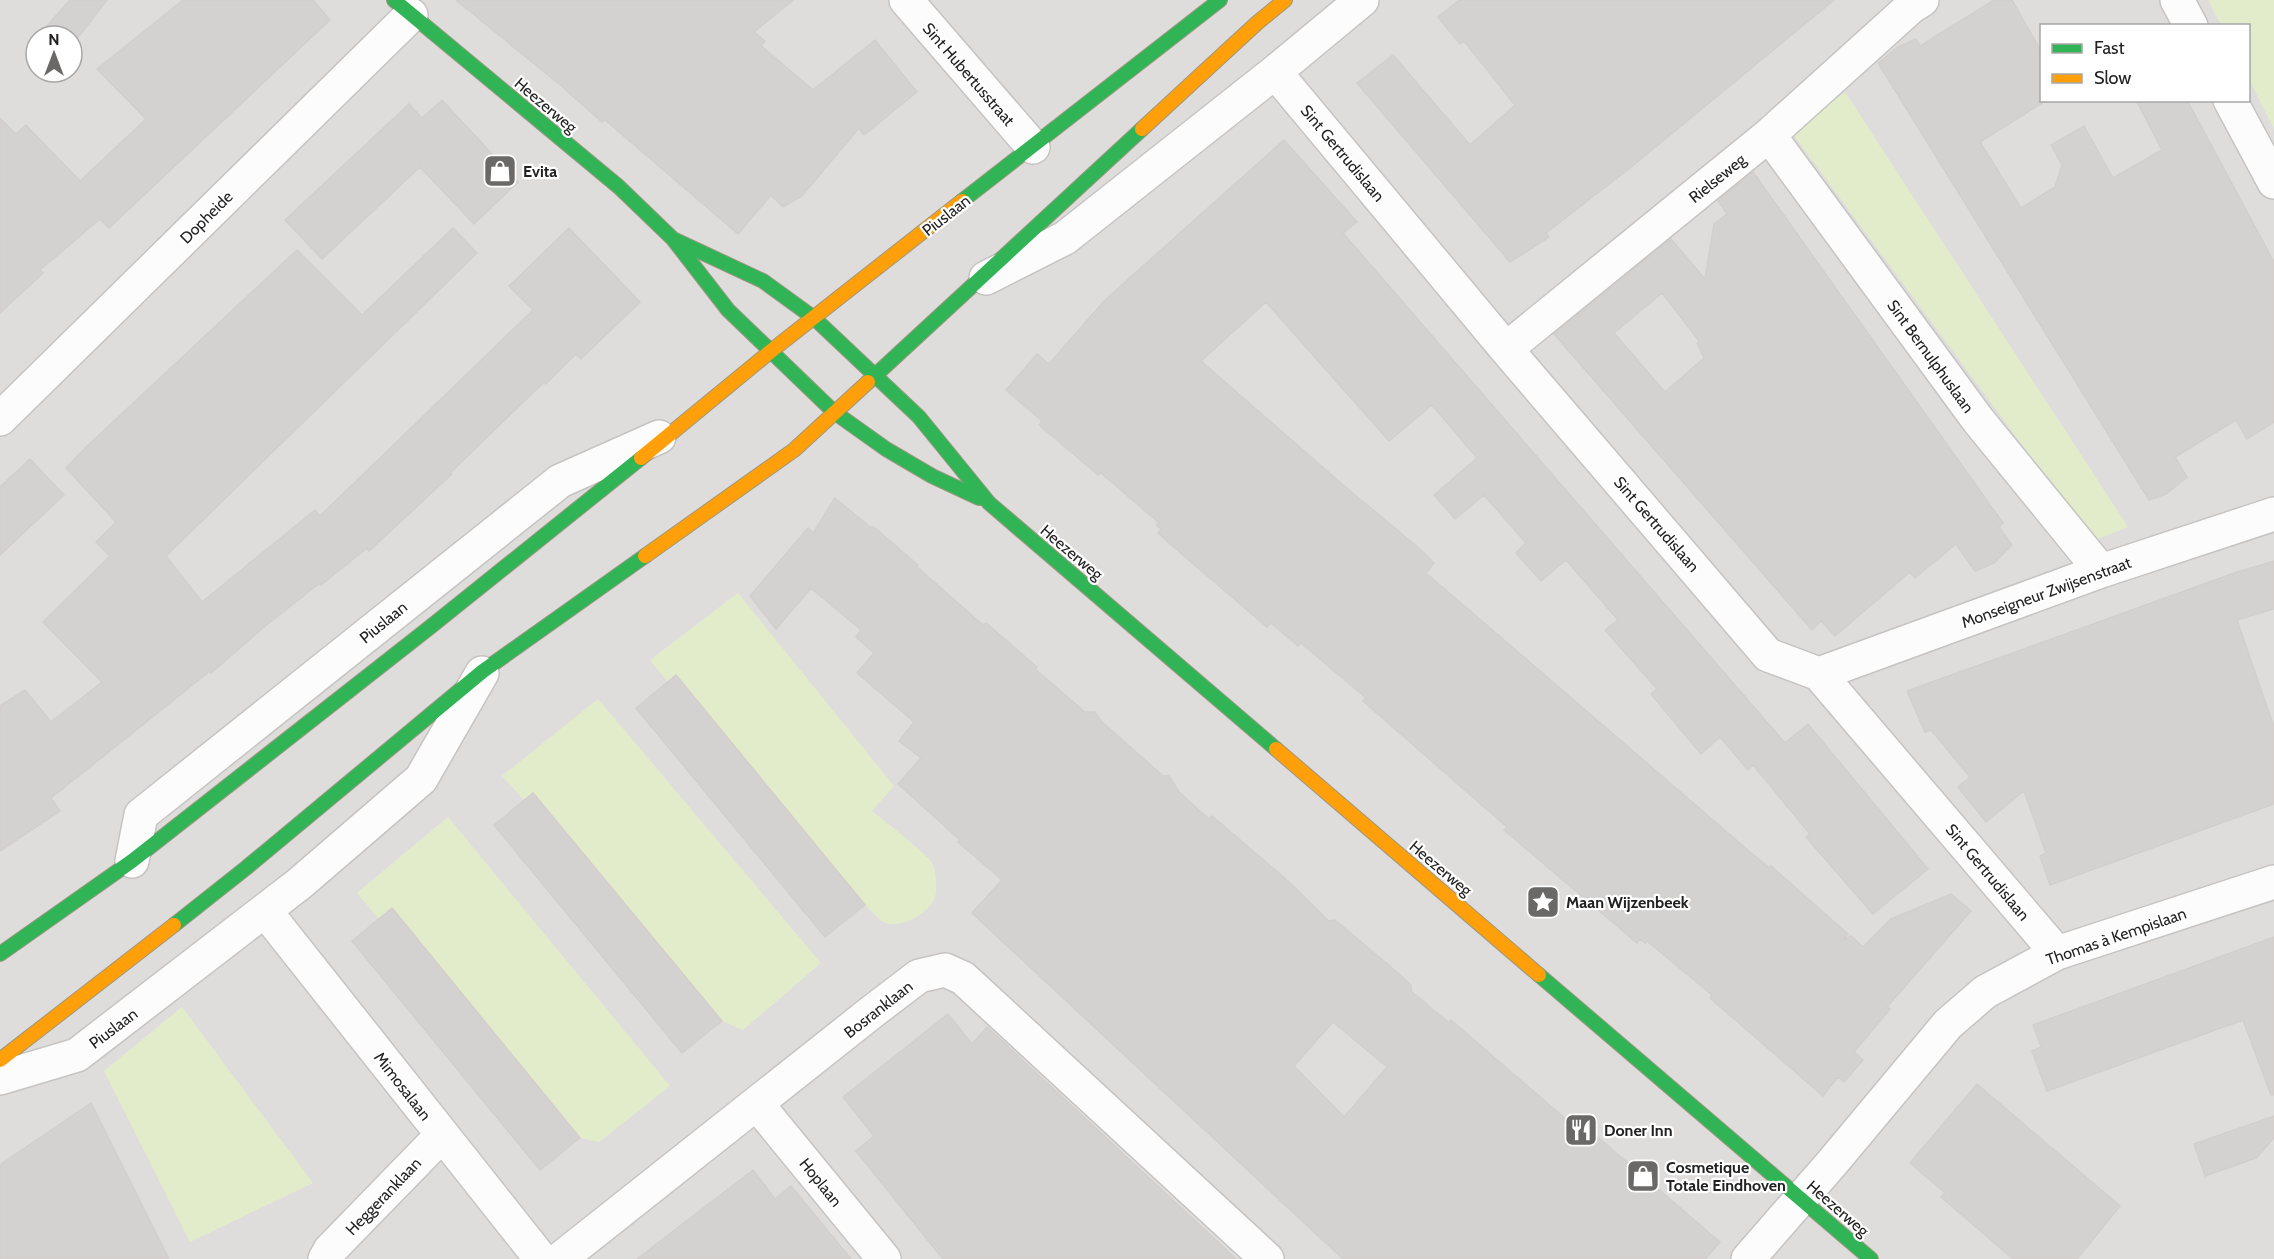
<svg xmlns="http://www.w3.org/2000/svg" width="2274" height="1259" font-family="Cabin,sans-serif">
<rect width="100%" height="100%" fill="#f0edeb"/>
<!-- residential -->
<path fill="#dfdddc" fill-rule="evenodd" d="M 0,0 L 2274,0 L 2274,1259 L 0,1259 ZM 2042,26 L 2248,26 L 2248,100 L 2042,100 ZM 36,36 L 72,36 L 72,72 L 36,72 Z"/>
<!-- religious -->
<path fill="#dedddc" d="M 263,947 L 409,1129 L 327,1198 L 313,1183 L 182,1007 Z"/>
<!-- grass -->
<path fill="#e2ecca" d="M 2208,0 L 2274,0 L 2274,129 L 2249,79 L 2248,26 L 2221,25 Z
M 1845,92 L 2128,527 L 2093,541 L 1792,133 Z
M 738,593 L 894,786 L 872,811 C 882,819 928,855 932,863 C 936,871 938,892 934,900 C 926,914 903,928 886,923 C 879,921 871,910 865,905 L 675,676 L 668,682 L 650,660 Z
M 598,699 L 821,963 L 743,1030 L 722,1021 L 534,793 L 524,800 L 502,776 Z
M 448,817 L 670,1086 L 599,1142 L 580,1138 L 392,908 L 379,919 L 357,893 Z
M 182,1007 L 313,1183 L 190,1242 L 104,1071 Z"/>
<!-- building -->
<path fill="#d4d2d0" stroke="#d3cecc" stroke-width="1.5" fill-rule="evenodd" d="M 70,0 L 107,0 L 72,45 L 72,36 L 51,36 L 44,29 Z
M 183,0 L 313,0 L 330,20 L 109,228 L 100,219 L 40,270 L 43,273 L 0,313 L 0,118 L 16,134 L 26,125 L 80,181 L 146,119 L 97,69 Z
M 456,0 L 793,0 L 754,32 L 765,41 L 761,46 L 813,90 L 875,40 L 917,92 L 864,135 L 859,128 L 802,196 L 783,207 L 771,195 L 738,234 L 605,120 L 602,122 L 559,84 Z
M 1459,0 L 1834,0 L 1630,168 L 1546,233 L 1549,237 L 1510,262 L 1357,83 L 1393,55 L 1470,145 L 1515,105 L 1464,41 L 1460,44 L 1438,17 Z
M 1994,0 L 2012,0 L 2042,53 L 2042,103 L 1980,142 L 2021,208 L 2055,187 L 2062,165 L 2051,145 L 2084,126 L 2113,178 L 2162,150 L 2136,100 L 2187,100 L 2274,262 L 2274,422 L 2247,439 L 2236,420 L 2175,457 L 2187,477 L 2166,494 L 2149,500 L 1878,63 L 1898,47 L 1916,39 L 1920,46 Z
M 442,100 L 518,182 L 474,224 L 420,167 L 322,259 L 285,220 L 409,104 L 422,118 Z
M 1284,140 L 1357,222 L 1343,233 L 1785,743 L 1808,724 L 1928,869 L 1873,914 L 1806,837 L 1810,834 L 1753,765 L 1748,770 L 1720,737 L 1701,754 L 1651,694 L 1657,689 L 1605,630 L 1618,620 L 1566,560 L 1541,581 L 1516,553 L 1526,543 L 1484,495 L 1455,519 L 1434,495 L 1477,458 L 1432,405 L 1389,441 L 1266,302 L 1201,361 L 1349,490 L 1420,549 L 1434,563 L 1426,573 L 1756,857 L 1770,868 L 1771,866 L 1848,934 L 1843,940 L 1851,936 L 1863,947 L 1891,919 L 1951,894 L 1971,911 L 1887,1007 L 1890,1009 L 1854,1052 L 1863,1060 L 1844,1082 L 1838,1077 L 1823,1096 L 1710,998 L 1712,995 L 1647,941 L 1645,943 L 1640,939 L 1637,943 L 1504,830 L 1507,827 L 1363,701 L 1366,698 L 1301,643 L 1298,646 L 1271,623 L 1267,627 L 1170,544 L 1158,533 L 1161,529 L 1156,525 L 1159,523 L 1100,472 L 1098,475 L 1039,425 L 1042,421 L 1006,390 L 1037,354 L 1049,364 L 1105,300 Z
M 1753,172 L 2003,523 L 1999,527 L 2012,545 L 1994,563 L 1975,571 L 1956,544 L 1915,578 L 1910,572 L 1835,636 L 1821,621 L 1812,630 L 1554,334 L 1671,239 L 1705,279 L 1714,224 L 1727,214 L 1718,201 ZM 1662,293 L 1699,341 L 1697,343 L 1704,358 L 1665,392 L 1614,333 Z
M 453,228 L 477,253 L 166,556 L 202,602 L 315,510 L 320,516 L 533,310 L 509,286 L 569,228 L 640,302 L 581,359 L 576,354 L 546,384 L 544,382 L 450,473 L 452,474 L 369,551 L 367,548 L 321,585 L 320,583 L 264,627 L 211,673 L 210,671 L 51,798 L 60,811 L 0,851 L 0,706 L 25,690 L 51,722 L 102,682 L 43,622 L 110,556 L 96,542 L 116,522 L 66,468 L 84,449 L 297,250 L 362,315 Z
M 30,459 L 64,495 L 0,555 L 0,487 Z
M 835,498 L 870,527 L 874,527 L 918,565 L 916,566 L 983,625 L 986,623 L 1037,667 L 1035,669 L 1085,712 L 1095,712 L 1101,721 L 1163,776 L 1169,776 L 1179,792 L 1209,819 L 1212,816 L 1288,881 L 1329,921 L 1335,920 L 1398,973 L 1411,985 L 1411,991 L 1449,1023 L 1451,1020 L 1567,1120 L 1572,1115 L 1720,1242 L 1705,1259 L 1343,1259 L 972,913 L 1002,880 L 958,842 L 960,840 L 898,784 L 921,758 L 899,741 L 914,722 L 857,673 L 874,653 L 856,637 L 861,630 L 811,588 L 776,629 L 750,596 L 808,528 L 813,533 ZM 1333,1022 L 1387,1067 L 1344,1117 L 1294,1066 Z
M 2274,561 L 2274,609 L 2237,620 L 2274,727 L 2274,804 L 2050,885 L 2040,856 L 2046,853 L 2024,791 L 1986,822 L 1958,787 L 1970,777 L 1931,730 L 1925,732 L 1907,691 L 2237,572 Z
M 676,675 L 865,905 L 825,937 L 636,708 Z
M 533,793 L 722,1021 L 682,1053 L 494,825 Z
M 392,908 L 580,1138 L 540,1170 L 352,941 Z
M 2274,937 L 2274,1095 L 2271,1095 L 2243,1020 L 2047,1091 L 2032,1051 L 2041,1047 L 2033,1025 Z
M 948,1014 L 972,1044 L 987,1027 L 1236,1259 L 943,1259 L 856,1151 L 874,1136 L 843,1097 Z
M 1977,1084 L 2120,1206 L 2077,1259 L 2013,1259 L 1941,1197 L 1945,1193 L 1910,1163 Z
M 91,1103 L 169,1259 L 0,1259 L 0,1165 Z
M 2274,1116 L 2274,1138 L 2256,1158 L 2205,1176 L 2194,1144 Z
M 753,1170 L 775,1199 L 791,1186 L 851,1259 L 637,1259 Z"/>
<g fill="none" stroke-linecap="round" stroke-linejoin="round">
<defs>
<path id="street" d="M 906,0 L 1033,147
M 2177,0 L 2191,26
M 1275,72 L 1506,349 L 1768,655 L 1819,674 L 2057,953
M 2230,100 L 2274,182
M 1769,135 L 1978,420 L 2101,571
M 986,278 L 1065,238 L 1275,72 L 1362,0
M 1506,349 L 1769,135 L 1912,6 L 1922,0
M 0,419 L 411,15
M 1819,674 L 2101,571 L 2274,514
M 132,861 L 141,815 L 560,481 L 659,437
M 266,912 L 541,1259
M 0,1078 L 77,1055 L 299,884 L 421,779 L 482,673
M 757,1104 L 884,1259
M 325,1259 L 330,1250 L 442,1135
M 560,1259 L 873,1011 L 919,976 L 945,970 L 963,978 L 1267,1259
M 1748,1259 L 1832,1163 L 1948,1024 L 1985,992 L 2057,953 L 2274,882"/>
<path id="fast" d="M 394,0 L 619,187 L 673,239 L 728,310 L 834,412 L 886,449 L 932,476 L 979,498
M 962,201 L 1220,0
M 673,239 L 763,281 L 814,318 L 919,417 L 989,503 L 1276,749
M 868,382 L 1142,129
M 174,925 L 246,868 L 483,671 L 645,556
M 0,954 L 132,861 L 429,628 L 641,458
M 1539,975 L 1871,1259"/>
<path id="slow" d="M 1142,129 L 1257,23 L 1285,0
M 641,458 L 771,351 L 962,201
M 645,556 L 794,450 L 868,382
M 1276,749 L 1539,975
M 0,1060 L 174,925"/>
</defs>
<!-- street casing -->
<use href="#street" stroke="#c6c4c3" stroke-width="36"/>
<!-- fast casing -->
<use href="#fast" stroke="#9b9881" stroke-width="16"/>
<!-- slow casing -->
<use href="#slow" stroke="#9b9881" stroke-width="16"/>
<!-- street -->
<use href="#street" stroke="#fdfcfc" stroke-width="33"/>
<!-- fast -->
<use href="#fast" stroke="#30b455" stroke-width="14"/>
<!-- slow -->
<use href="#slow" stroke="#ff9f0a" stroke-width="14"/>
</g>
<!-- icons -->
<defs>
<symbol id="shop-square" viewBox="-11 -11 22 22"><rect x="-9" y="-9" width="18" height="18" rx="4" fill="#6a6968" stroke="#fff"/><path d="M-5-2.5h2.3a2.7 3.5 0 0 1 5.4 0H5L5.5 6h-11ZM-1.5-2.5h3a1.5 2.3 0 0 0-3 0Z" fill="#fff"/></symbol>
<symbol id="sight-square" viewBox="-11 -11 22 22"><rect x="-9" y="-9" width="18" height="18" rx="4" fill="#6a6968" stroke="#fff"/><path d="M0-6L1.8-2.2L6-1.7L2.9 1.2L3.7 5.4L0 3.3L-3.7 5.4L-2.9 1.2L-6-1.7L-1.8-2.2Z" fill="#fff"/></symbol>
<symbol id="restaurant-square" viewBox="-11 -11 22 22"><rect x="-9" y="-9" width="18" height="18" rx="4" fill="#6a6968" stroke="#fff"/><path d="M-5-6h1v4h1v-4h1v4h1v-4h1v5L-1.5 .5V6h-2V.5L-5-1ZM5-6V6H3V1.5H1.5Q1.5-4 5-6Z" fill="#fff"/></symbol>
</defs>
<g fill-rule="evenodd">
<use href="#shop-square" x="481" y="152" width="38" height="38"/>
<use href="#sight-square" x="1524" y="883" width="38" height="38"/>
<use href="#restaurant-square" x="1562" y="1111" width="38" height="38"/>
<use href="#shop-square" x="1624" y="1157" width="38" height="38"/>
</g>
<g text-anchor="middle" stroke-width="4.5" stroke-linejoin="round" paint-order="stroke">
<!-- street labels -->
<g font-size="16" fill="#222" stroke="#fff">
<text transform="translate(969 74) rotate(49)" y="6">Sint Hubertusstraat</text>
<text transform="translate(546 105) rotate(40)" y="6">Heezerweg</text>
<text transform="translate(1343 153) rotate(50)" y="6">Sint Gertrudislaan</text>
<text transform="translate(1717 178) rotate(-39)" y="6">Rielseweg</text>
<text transform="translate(946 215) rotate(-38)" y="6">Piuslaan</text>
<text transform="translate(206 217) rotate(-45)" y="6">Dopheide</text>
<text transform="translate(1931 356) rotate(54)" y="6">Sint Bernulphuslaan</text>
<text transform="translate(1657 524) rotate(49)" y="6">Sint Gertrudislaan</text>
<text transform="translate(1072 552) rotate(40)" y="6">Heezerweg</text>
<text transform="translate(2046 592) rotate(-20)" y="6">Monseigneur Zwijsenstraat</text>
<text transform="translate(383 622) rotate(-39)" y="6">Piuslaan</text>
<text transform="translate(1441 868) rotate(40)" y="6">Heezerweg</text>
<text transform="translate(1988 872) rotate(50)" y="6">Sint Gertrudislaan</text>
<text transform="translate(2116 936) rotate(-19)" y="6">Thomas à Kempislaan</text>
<text transform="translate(878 1009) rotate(-38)" y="6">Bosranklaan</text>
<text transform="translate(113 1028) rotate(-37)" y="6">Piuslaan</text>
<text transform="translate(403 1086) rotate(52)" y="6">Mimosalaan</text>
<text transform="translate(821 1182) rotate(51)" y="6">Hoplaan</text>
<text transform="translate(383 1196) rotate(-46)" y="6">Heggeranklaan</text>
<text transform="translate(1838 1208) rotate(41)" y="6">Heezerweg</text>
</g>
<!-- poi labels -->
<g font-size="16" font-weight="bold" fill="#222" stroke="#fff" text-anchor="start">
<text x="523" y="177">Evita</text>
<text x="1566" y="908">Maan Wijzenbeek</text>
<text x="1604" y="1136">Doner Inn</text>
<text x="1666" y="1173">Cosmetique<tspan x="1666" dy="18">Totale Eindhoven</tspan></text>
</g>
</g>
<!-- legend -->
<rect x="2040" y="24" width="210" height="78" fill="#ffffff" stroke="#a7a7a7" stroke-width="1.5"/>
<rect x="2052" y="44" width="30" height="9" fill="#30b455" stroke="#a7a7a7" stroke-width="1.5"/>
<text x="2094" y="54" font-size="18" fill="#222222">Fast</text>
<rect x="2052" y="74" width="30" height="9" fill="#ff9f0a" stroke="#a7a7a7" stroke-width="1.5"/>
<text x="2094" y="84" font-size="18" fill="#222222">Slow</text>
<!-- north arrow -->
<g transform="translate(54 54)"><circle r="28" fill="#ffffff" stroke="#a7a7a7" stroke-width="1.5"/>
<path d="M0-4.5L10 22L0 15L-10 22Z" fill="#6a6968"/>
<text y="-9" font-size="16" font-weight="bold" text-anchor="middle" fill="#222222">N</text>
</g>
</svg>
